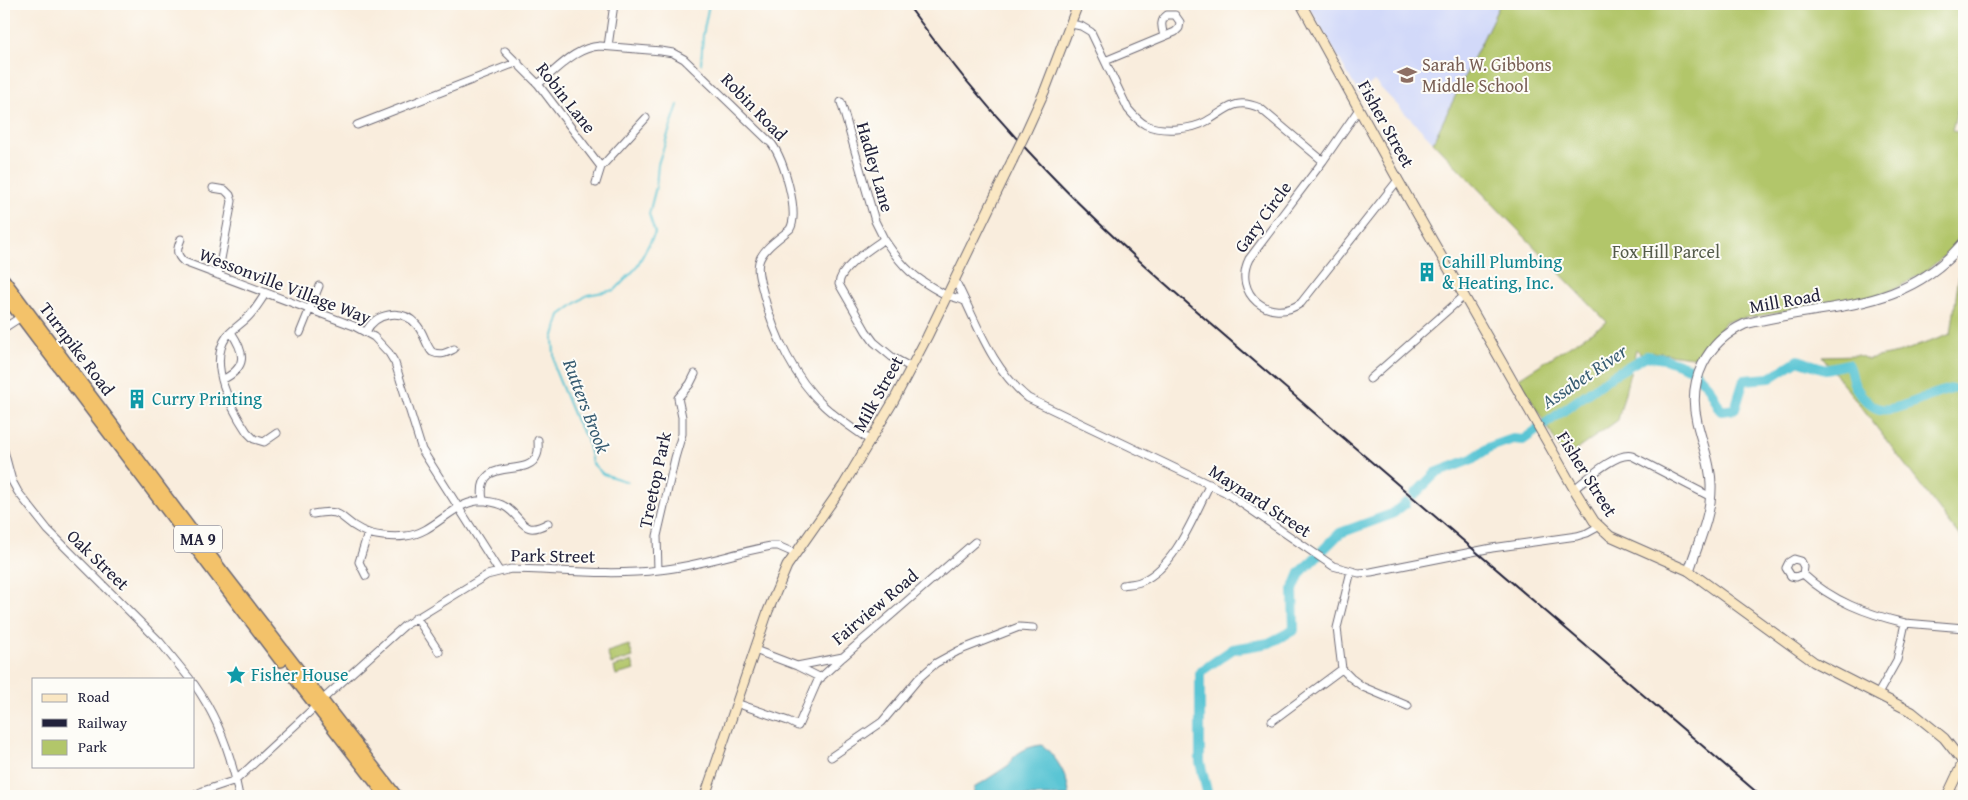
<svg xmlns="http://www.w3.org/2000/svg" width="1968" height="800" font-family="'Gentium Book Plus',serif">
<rect width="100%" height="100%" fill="#fdfcf7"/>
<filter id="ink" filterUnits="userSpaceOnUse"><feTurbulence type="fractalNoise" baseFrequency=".02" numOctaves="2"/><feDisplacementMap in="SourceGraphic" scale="10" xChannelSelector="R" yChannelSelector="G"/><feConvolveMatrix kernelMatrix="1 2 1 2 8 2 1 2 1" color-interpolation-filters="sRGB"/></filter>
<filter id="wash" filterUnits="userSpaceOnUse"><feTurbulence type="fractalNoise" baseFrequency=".0096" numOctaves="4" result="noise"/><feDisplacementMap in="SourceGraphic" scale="20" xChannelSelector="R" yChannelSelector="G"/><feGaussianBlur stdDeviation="1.12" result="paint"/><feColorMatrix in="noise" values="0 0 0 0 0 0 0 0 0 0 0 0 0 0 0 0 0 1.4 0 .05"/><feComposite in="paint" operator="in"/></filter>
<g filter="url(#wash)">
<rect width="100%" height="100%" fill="#f9eddd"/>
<!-- built -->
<path fill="#d2d9f9" d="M 1308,4 L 1500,4 L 1433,142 L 1374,81 L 1359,94 Z"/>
<!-- green -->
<path fill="#b2c66a" stroke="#6a7452" d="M 1500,4 L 1964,4 L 1964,86 L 1952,130 L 1964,135 L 1964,234 L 1953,249 L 1927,270 L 1901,286 L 1869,298 L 1726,321 C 1718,334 1708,345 1700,358 L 1653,352 L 1643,356 L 1636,349 L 1618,420 L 1565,458 L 1519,378 L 1607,322 L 1433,142 Z
M 1964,255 L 1964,542 L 1822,356 L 1858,355 L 1867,359 L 1898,353 L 1951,334 L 1961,260 Z
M 629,645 L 633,657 L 611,664 L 607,652 Z
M 632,661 L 635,670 L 616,675 L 614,667 Z"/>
<!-- water -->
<path fill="#5ac5d4" stroke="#3e7488" d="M 1042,745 C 1057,757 1069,778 1069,796 L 974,796 L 974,788 L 1009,765 C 1014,752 1030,746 1042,745 Z"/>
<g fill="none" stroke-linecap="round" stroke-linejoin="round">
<!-- stream -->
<path stroke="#5ac5d4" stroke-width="2" d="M 701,64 L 703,35 L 709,4
M 628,482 L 603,474 L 592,463 L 587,439 L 576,421 L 555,370 L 553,339 L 560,315 L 587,295 L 615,290 L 636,268 L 655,233 L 649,214 L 656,187 L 658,164 L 678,105"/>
<!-- river -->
<path stroke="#5ac5d4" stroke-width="10" d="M 1415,494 L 1436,473 L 1472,459 L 1490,447 L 1513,439 L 1523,440 L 1610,377 L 1646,356 L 1665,359 L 1692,369 L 1709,387 L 1721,411 L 1735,409 L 1744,380 L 1770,378 L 1798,360 L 1825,369 L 1848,364 C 1853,372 1851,381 1857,389 C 1862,397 1871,407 1880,409 C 1897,413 1933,392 1952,389
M 1208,796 L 1200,762 L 1200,672 L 1233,649 L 1269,643 L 1294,630 L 1293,590 L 1300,573 L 1340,533 L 1392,514 L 1406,503"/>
</g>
</g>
<g filter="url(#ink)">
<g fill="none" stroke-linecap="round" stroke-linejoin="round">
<defs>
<path id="minor" d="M 1071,24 L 1081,26 L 1091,32 L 1128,109 C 1133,115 1138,121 1146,125 C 1162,132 1192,130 1207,121 C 1228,109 1235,97 1260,108 L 1323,161
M 608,46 L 614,4
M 505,51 L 538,84 L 601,167
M 1105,61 L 1175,32 L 1179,28 L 1180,22 L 1175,15 L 1167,15 C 1159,21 1162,28 1164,36
M 538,84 C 559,68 574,48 600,46 L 661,51 L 673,53 L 684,59 L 772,144 C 783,159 800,212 790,229 C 780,238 762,249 759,262 C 756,273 762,286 764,296 C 774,335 795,379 824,406 C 838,419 855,430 871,441
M 841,102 L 875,221 L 884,239
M 1359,109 L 1323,161 L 1249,259 C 1232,293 1270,325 1301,303 L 1398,180
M 357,125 L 518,62
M 596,183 L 601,167 L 646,118
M 213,188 L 225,190 L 230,195 L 232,201 L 218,275
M 181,239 C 177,249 175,254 184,262 L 354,326 L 374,337 L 389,353 L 395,363 L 422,450 L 499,571
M 955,280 C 977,322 990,367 1028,398 L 1225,492 L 1333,566 L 1359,573 L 1371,572 L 1492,548 L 1577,536 L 1587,533 L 1598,527
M 266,293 C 260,301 255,311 247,318 C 241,324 233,329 227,336 C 207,363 231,408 247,432 L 254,439 L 264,442 L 277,433
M 4,328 L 21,317
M 366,332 C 375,313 401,308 416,324 C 424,332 425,344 432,352 C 441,356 446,353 454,349
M 300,333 L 319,286
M 912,368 L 892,357 L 874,342 L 866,331 L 839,284 C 840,267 871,249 884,239 C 903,268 914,278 944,294 C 952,298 959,297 966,302
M 1370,379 L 1464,296
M 222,380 C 248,367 245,353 231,332
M 4,451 L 12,481 L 18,492 L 48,530 L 160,642 L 190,679
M 1574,489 C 1586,480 1617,451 1632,456 L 1711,497
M 483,501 C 475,452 528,481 537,455 C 539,451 538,445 538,440
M 313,514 C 346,508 337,518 361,530 C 373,536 393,538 406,536 C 436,533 456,497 486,501 C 492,502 499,503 504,506 C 524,517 521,538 548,523
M 658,570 L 657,536 L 675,458 L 682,434 L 682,417 L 678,398 L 690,384 L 695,374
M 1351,571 L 1337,628 L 1342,669 L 1351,678 L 1363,687 L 1408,706
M 1803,574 L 1804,567 L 1801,561 L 1794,559 L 1789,562 L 1786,568 L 1791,576 L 1796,577 L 1803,574 C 1832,601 1867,614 1905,623 L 1897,660 L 1878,694
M 366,576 L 359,562 L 368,533
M 1123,585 C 1129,584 1136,584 1142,581 C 1176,566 1194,515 1210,484
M 416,617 L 439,652
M 1905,623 L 1964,628
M 755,650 L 797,666 L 843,657 L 975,542
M 797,666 L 821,678
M 194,684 C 218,718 232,756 239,796
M 322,700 L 404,626 L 487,575 L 511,569 C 560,570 610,576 659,570 C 698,566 734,553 771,546 L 778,546 L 794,553
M 736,703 L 788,721 L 798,726 L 818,680 L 843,657
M 1272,721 L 1342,669
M 831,757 L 882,722 L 919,678 L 936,663 L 958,651 L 1019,627 L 1033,628
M 192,796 L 203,791 L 236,780 L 316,706"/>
<path id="tertiary" d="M 1689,571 C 1697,545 1711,517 1711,489 C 1712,467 1702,444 1697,422 C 1687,381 1706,342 1745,324 C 1827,302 1902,315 1964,242"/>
<path id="secondary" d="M 1301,4 L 1398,180 L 1574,489 L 1594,521 L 1610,536 L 1689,571 L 1814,662 L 1912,712 L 1944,738 L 1963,762 L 1947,796
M 1025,134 L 1045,90 L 1078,4
M 705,796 L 768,611 L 787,566 L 843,486 L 893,402 L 927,337 L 1012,161"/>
<path id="trunk" d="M 4,280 L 221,570 L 396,796
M 4,294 L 281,661
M 293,676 L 386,796"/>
</defs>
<!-- minor casing -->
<use href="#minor" stroke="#6d6974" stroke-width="9"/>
<!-- tertiary casing -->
<use href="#tertiary" stroke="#6d6974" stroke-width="11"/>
<!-- secondary casing -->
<use href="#secondary" stroke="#6d6974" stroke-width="11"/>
<!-- trunk casing -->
<use href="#trunk" stroke="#6d6974" stroke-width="14"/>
<!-- minor -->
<use href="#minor" stroke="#fff" stroke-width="7"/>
<!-- tertiary -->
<use href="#tertiary" stroke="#fff" stroke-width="9"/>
<!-- secondary -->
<use href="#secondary" stroke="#fae7c3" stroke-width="9"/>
<!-- trunk -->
<use href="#trunk" stroke="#f3c26a" stroke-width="11"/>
<!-- rail -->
<path stroke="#22223b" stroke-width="2" d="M 907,4 C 949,62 996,118 1046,170 C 1128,256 1221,332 1311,410 C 1461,539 1611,667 1761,796"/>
<defs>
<path id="secondary-bridge" d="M 1012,161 L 1025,134"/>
</defs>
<!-- secondary-bridge casing -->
<use href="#secondary-bridge" stroke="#6d6974" stroke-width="11" stroke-linecap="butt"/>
<!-- secondary-bridge -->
<use href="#secondary-bridge" stroke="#fae7c3" stroke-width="9"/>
</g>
</g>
<!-- icons -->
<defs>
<symbol id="school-bare" viewBox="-9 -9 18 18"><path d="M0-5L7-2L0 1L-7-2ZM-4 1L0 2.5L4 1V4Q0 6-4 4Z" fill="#8d6e63" stroke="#fdfcf7" stroke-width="2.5" paint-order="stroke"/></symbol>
<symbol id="building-bare" viewBox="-9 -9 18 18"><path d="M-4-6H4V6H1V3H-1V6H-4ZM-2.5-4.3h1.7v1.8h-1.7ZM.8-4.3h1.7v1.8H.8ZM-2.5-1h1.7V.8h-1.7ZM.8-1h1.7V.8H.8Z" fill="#0f9aa8" stroke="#fdfcf7" stroke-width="2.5" paint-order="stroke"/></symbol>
<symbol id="sight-bare" viewBox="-9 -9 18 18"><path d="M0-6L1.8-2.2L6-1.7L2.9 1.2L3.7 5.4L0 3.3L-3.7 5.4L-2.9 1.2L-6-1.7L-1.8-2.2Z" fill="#0f9aa8" stroke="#fdfcf7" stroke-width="2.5" paint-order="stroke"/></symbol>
</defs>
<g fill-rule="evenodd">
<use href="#school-bare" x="1393" y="61" width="28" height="28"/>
<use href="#building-bare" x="1413" y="258" width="28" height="28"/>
<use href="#building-bare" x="123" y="385" width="28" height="28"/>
<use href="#sight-bare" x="222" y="661" width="28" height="28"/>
</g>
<g text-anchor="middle" stroke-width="4" stroke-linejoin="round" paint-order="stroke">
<!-- shield labels -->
<rect fill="#fdfcf7" stroke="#646373" stroke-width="1" x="174" y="525.5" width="48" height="27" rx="4"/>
<g font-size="16" font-weight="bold" fill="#22223b">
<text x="198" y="545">MA 9</text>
</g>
<!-- education labels -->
<g font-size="18" fill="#785e54" stroke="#fdfcf7" text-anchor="start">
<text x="1422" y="71">Sarah W. Gibbons<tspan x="1422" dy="21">Middle School</tspan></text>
</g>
<!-- street labels -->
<g font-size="18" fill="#22223b" stroke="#fdfcf7">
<text transform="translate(566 98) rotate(52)" y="6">Robin Lane</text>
<text transform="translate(754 107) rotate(46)" y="6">Robin Road</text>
<text transform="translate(1386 124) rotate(61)" y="6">Fisher Street</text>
<text transform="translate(875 167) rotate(74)" y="6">Hadley Lane</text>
<text transform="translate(1263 217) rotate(-54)" y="6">Gary Circle</text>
<text transform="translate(285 286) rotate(21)" y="6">Wessonville Village Way</text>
<text transform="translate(1785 301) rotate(-10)" y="6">Mill Road</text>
<text transform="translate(77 349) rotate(53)" y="6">Turnpike Road</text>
<text transform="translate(878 394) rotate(-61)" y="6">Milk Street</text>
<text transform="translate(1587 474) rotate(58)" y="6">Fisher Street</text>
<text transform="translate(655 480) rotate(-78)" y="6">Treetop Park</text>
<text transform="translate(1260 501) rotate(33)" y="6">Maynard Street</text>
<text transform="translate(553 556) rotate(1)" y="6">Park Street</text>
<text transform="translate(98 560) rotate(44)" y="6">Oak Street</text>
<text transform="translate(875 607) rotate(-40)" y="6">Fairview Road</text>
</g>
<!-- park labels -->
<g font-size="18" fill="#545b4b" stroke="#fdfcf7">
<text x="1666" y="258">Fox Hill Parcel</text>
</g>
<!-- culture labels -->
<g font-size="18" fill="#0d838f" stroke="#fdfcf7" text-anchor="start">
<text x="1442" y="268">Cahill Plumbing<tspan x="1442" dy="21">&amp; Heating, Inc.</tspan></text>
<text x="152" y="405">Curry Printing</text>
<text x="251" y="681">Fisher House</text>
</g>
<!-- water labels -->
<g font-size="19" font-style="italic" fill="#365b71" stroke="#fdfcf7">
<text transform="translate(1584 376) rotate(-34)" y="7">Assabet River</text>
<text transform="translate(587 406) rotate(69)" y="7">Rutters Brook</text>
</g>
</g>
<!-- margin -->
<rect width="1968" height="800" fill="none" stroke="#fdfcf7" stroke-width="20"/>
<!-- legend -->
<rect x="32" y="678" width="162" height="90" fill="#fdfcf7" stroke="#a5a5ac"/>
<rect x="42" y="694" width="25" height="8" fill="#fae7c3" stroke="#a5a5ac"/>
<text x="78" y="702" font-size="15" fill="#22223b">Road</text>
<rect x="42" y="719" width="25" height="8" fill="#22223b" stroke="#a5a5ac"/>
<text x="78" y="728" font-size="15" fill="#22223b">Railway</text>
<rect x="42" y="740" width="25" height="15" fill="#b2c66a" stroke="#a5a5ac"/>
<text x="78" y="752" font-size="15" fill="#22223b">Park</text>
</svg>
